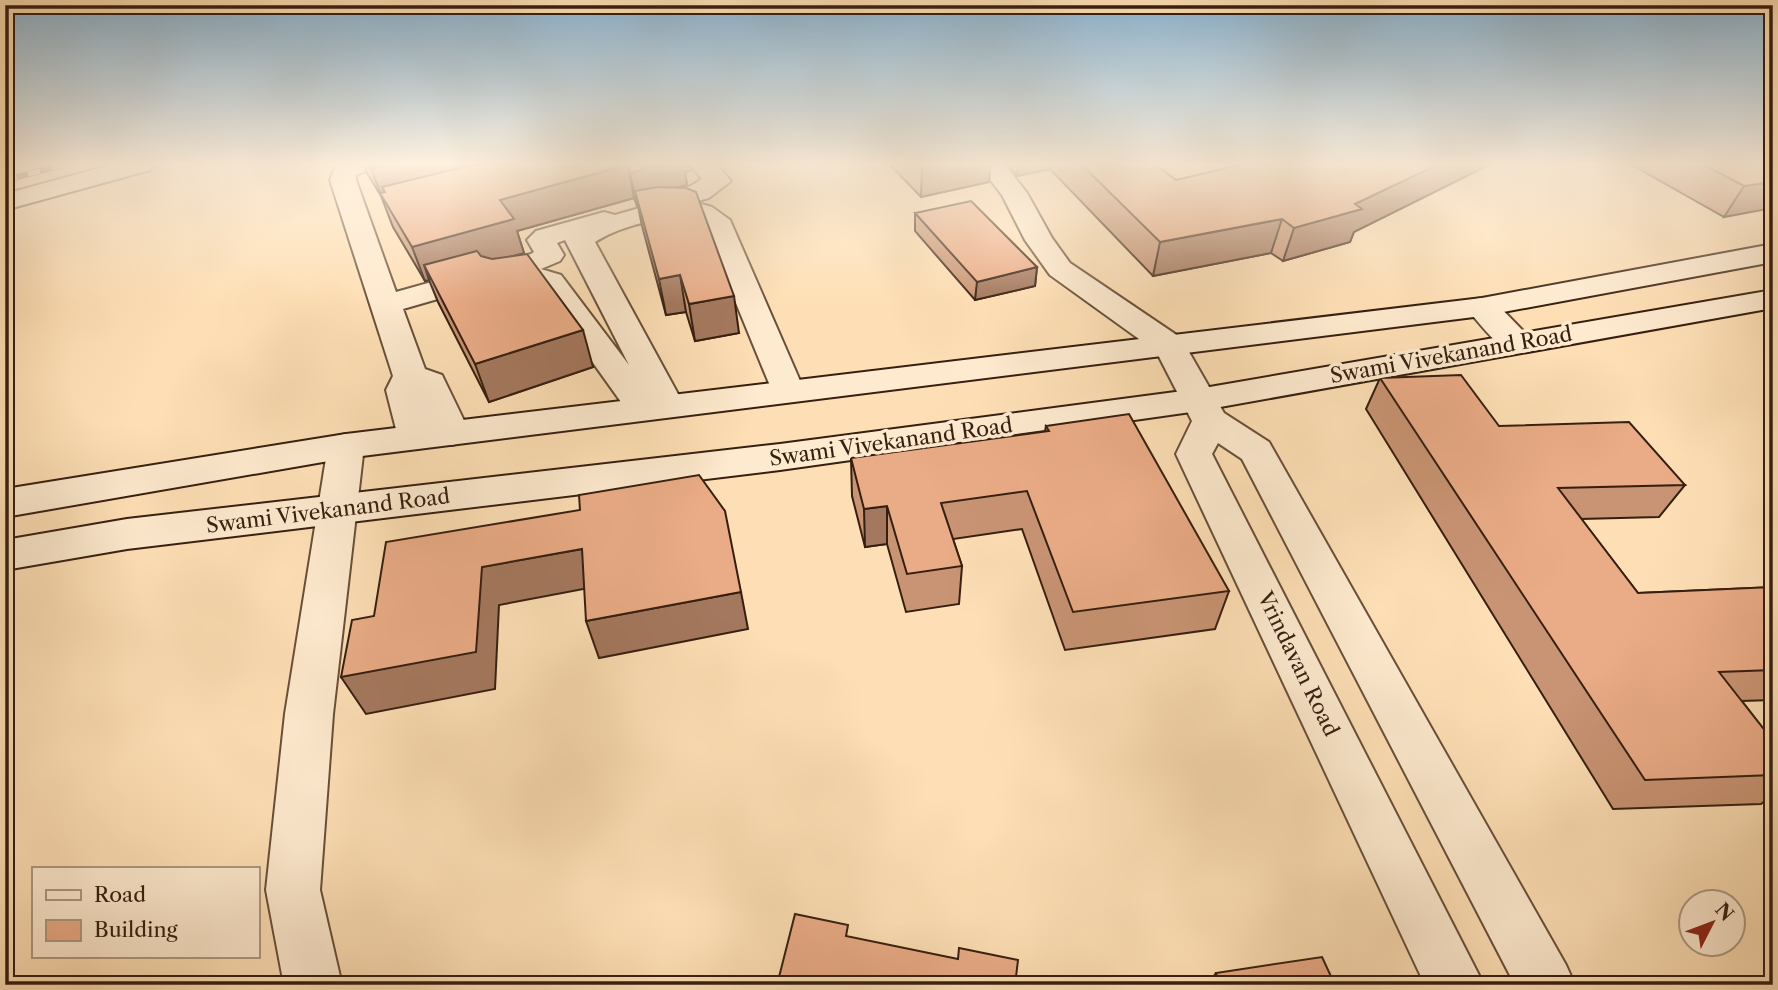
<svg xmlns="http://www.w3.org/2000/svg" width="1778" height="990" font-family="'Libre Caslon Text',serif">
<rect width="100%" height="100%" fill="#fedfb5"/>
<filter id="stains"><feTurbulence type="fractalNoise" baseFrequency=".00286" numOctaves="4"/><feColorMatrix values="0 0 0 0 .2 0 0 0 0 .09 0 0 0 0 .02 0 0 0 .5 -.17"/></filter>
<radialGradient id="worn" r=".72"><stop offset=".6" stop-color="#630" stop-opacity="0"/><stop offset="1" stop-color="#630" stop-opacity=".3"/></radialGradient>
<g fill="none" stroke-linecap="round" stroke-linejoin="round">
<defs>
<path id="minor" d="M 111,165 L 153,165 L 150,170 L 5,210 L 5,194 Z
M 372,165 L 369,170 L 356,175 L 356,180 L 396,292 L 531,254 L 534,252 L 527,240 L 536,231 L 604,212 L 615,215 L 650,205 L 652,197 L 691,186 L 702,179 L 691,165 L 717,165 L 731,181 L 709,198 L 694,202 L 712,207 L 730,220 L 804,390 L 799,398 L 787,401 L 775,398 L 704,225 C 677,209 620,226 595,242 L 684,405 L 679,413 C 664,417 647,420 631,416 L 539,287 L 505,293 L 494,290 L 490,284 L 403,309 L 425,369 L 442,375 L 470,433 L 465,441 L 452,445 L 439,441 L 430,424 L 434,437 L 429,446 L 416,449 L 403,446 L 398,437 L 386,390 L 393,376 L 330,180 L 336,165 ZM 565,240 L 629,365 L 561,275 L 541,269 L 560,261 L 564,255 L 557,243 Z
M 979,165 L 1005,165 L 1027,193 L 1052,238 L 1070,263 L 1181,338 L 1185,345 L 1181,352 L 1169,355 L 1157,352 L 1050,275 L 1025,240 L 1002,195 Z
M 1482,298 L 1493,300 L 1529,337 L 1534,344 L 1529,351 C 1503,358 1488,332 1471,314 L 1466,307 L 1471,300 Z
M 346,434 L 359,437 L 364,446 L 333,714 L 320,890 L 342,985 L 284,985 L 266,890 L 285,714 L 328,446 L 333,437 Z"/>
<path id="tertiary" d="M 1169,335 L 1181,338 L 1224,413 L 1269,442 L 1566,965 L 1575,985 L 1515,985 L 1242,459 L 1218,443 L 1212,454 L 1484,985 L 1425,985 L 1176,454 L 1192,421 L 1153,345 L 1157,338 Z"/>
<path id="secondary" d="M 1773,244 L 1773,262 L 1482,316 L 346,458 L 5,517 L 5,489 L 346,434 L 1482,298 Z
M 1773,290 L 1773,308 L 1198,411 L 780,470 L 127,549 L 5,570 L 5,540 L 127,519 L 780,444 L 1198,389 Z"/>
</defs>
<!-- minor casing -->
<use href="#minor" stroke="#684f39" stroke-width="4"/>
<!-- tertiary casing -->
<use href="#tertiary" stroke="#684f39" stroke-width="4"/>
<!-- secondary casing -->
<use href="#secondary" stroke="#361f10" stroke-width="4"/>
<!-- minor -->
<use href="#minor" fill="#feeacf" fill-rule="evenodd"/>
<!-- tertiary -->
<use href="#tertiary" fill="#feeacf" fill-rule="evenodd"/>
<!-- secondary -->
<use href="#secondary" fill="#feeacf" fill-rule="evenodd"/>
<defs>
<path id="rail" d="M 5,166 L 8,165
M 5,180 L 63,165"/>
</defs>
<!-- rail casing -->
<use href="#rail" stroke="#361f10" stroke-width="6"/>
<!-- rail -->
<use href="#rail" stroke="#feeacf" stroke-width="4.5" stroke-dasharray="12" stroke-linecap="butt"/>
</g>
<!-- wall -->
<path fill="#c99474" stroke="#361f10" stroke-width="2" d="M 364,165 L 691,165 L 692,170 L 685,172 L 687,185 L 675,188 L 739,333 L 695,341 L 686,312 L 666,315 L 642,226 L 638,206 L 637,206 L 634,198 L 517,231 L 524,253 L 515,256 L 593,367 L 489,402 L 438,302 L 429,280 L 425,281 L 393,227 L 381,196 L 367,173 Z
M 890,165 L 990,165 L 989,182 L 921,197 Z
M 1008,165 L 1156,165 L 1176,180 L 1354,232 L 1350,242 L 1283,261 L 1271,253 L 1153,276 L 1050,169 L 1017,176 Z
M 1632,165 L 1773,165 L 1724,217 Z
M 915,213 L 1037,267 L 1035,286 L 975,300 L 915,231 Z
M 1380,378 L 1499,426 L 1685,485 L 1659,517 L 1581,519 L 1638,593 L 1773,587 L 1773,700 L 1742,701 L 1773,741 L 1773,794 L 1761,804 L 1613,809 L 1366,409 Z
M 1046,426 L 1229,591 L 1215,629 L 1065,650 L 1022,529 L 953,539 L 962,566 L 959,604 L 906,612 L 887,544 L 865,547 L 852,496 L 851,458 L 1045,431 Z
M 1216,973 L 1335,985 L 1208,985 Z"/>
<!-- shaded-wall -->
<path fill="#a4785e" stroke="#361f10" stroke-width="2" d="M 386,165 L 528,165 L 382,187 L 388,201 L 384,202 L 371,169 Z
M 628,165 L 634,198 L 517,231 L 524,253 L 431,279 L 424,265 L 429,280 L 425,281 L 412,247 L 500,200 Z
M 644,165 L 691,165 L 692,170 L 685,172 L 687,185 L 651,194 L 635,191 L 638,206 L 637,206 L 630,173 Z
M 922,165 L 990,165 L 989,182 L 921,197 Z
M 1018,165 L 1050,165 L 1050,169 L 1017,176 Z
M 1437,165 L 1489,165 L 1354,232 L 1350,242 L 1283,261 L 1294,228 Z
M 1773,182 L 1773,208 L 1724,217 L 1744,186 Z
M 1282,219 L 1271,253 L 1153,276 L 1160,242 Z
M 1037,267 L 1035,286 L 975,300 L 977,282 Z
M 680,275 L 686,312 L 666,315 L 659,279 Z
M 734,296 L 739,333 L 695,341 L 689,304 Z
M 583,330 L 593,367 L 489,402 L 475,364 Z
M 887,506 L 887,544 L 865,547 L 864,509 Z
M 582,549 L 594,587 L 499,605 L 495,689 L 366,714 L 341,677 L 482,567 Z
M 741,592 L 748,629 L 599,658 L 586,621 Z"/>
<!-- building -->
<path fill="#eaac87" stroke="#361f10" stroke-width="2" d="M 369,165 L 386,165 L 371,169 Z
M 472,165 L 626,165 L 500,200 L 514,219 L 412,247 L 380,193 L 385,192 L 382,187 Z
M 628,165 L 644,165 L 642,170 L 630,173 Z
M 1082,165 L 1156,165 L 1176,180 L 1239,165 L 1437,165 L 1355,204 L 1362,209 L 1294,228 L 1282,219 L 1160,242 Z
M 1704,165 L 1773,165 L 1773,182 L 1744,186 Z
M 658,187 L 686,188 L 696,192 L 734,296 L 689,304 L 680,275 L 659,279 L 635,191 Z
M 971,201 L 1037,267 L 977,282 L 915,213 Z
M 477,251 L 481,256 L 492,259 L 527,254 L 583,330 L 475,364 L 424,265 Z
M 1461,375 L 1499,426 L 1629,422 L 1685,485 L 1558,488 L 1638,593 L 1773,587 L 1773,670 L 1719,672 L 1773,741 L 1773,775 L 1645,780 L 1380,378 Z
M 1129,414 L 1229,591 L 1073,612 L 1027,491 L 941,503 L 962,566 L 907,574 L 887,506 L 864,509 L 851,458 L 1049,431 L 1046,426 Z
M 699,475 L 725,511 L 741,592 L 586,621 L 582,549 L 482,567 L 476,652 L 341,677 L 352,620 L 374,616 L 386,542 L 580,510 L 579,495 Z
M 795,914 L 848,925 L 846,936 L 958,959 L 959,948 L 1018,960 L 1015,985 L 777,985 Z
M 1322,957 L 1335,985 L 1220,985 L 1216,973 Z
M 1371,980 L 1373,985 L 1347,985 Z"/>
<!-- sky -->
<linearGradient id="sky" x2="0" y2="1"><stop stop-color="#8cb6d4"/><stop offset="0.54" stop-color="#fff1de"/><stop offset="1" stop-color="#fff1de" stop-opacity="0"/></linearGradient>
<rect width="1778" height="304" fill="url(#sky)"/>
<g text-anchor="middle" stroke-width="7" stroke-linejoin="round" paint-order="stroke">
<!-- street labels -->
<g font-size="21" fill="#361f10" stroke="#feeacf">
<text transform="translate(1451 355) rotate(-10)" y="7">Swami Vivekanand Road</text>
<text transform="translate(891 442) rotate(-8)" y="7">Swami Vivekanand Road</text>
<text transform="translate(328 511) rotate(-7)" y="7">Swami Vivekanand Road</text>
<text transform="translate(1298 664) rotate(64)" y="7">Vrindavan Road</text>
</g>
</g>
<!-- margin -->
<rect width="1778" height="990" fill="none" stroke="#fedfb5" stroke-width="28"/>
<rect x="7" y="7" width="1764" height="976" fill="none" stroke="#361f10" stroke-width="3.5"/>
<rect x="14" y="14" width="1750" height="962" fill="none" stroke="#361f10" stroke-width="2"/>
<!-- legend -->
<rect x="32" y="867" width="228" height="91" fill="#feeacf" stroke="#ae9983" stroke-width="2"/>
<rect x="46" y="890" width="35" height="10" fill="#feeacf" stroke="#ae9983" stroke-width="2"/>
<text x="94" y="902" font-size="21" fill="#361f10">Road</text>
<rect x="46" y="920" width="35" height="21" fill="#eaac87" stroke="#ae9983" stroke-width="2"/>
<text x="94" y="937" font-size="21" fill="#361f10">Building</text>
<!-- north arrow -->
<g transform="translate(1712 923) rotate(48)"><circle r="33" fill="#feeacf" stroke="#ae9983" stroke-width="2"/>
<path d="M0-5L12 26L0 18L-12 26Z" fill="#8f2418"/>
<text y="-10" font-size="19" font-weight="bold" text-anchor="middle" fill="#361f10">N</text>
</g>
<rect width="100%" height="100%" filter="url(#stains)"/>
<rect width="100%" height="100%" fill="url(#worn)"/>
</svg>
